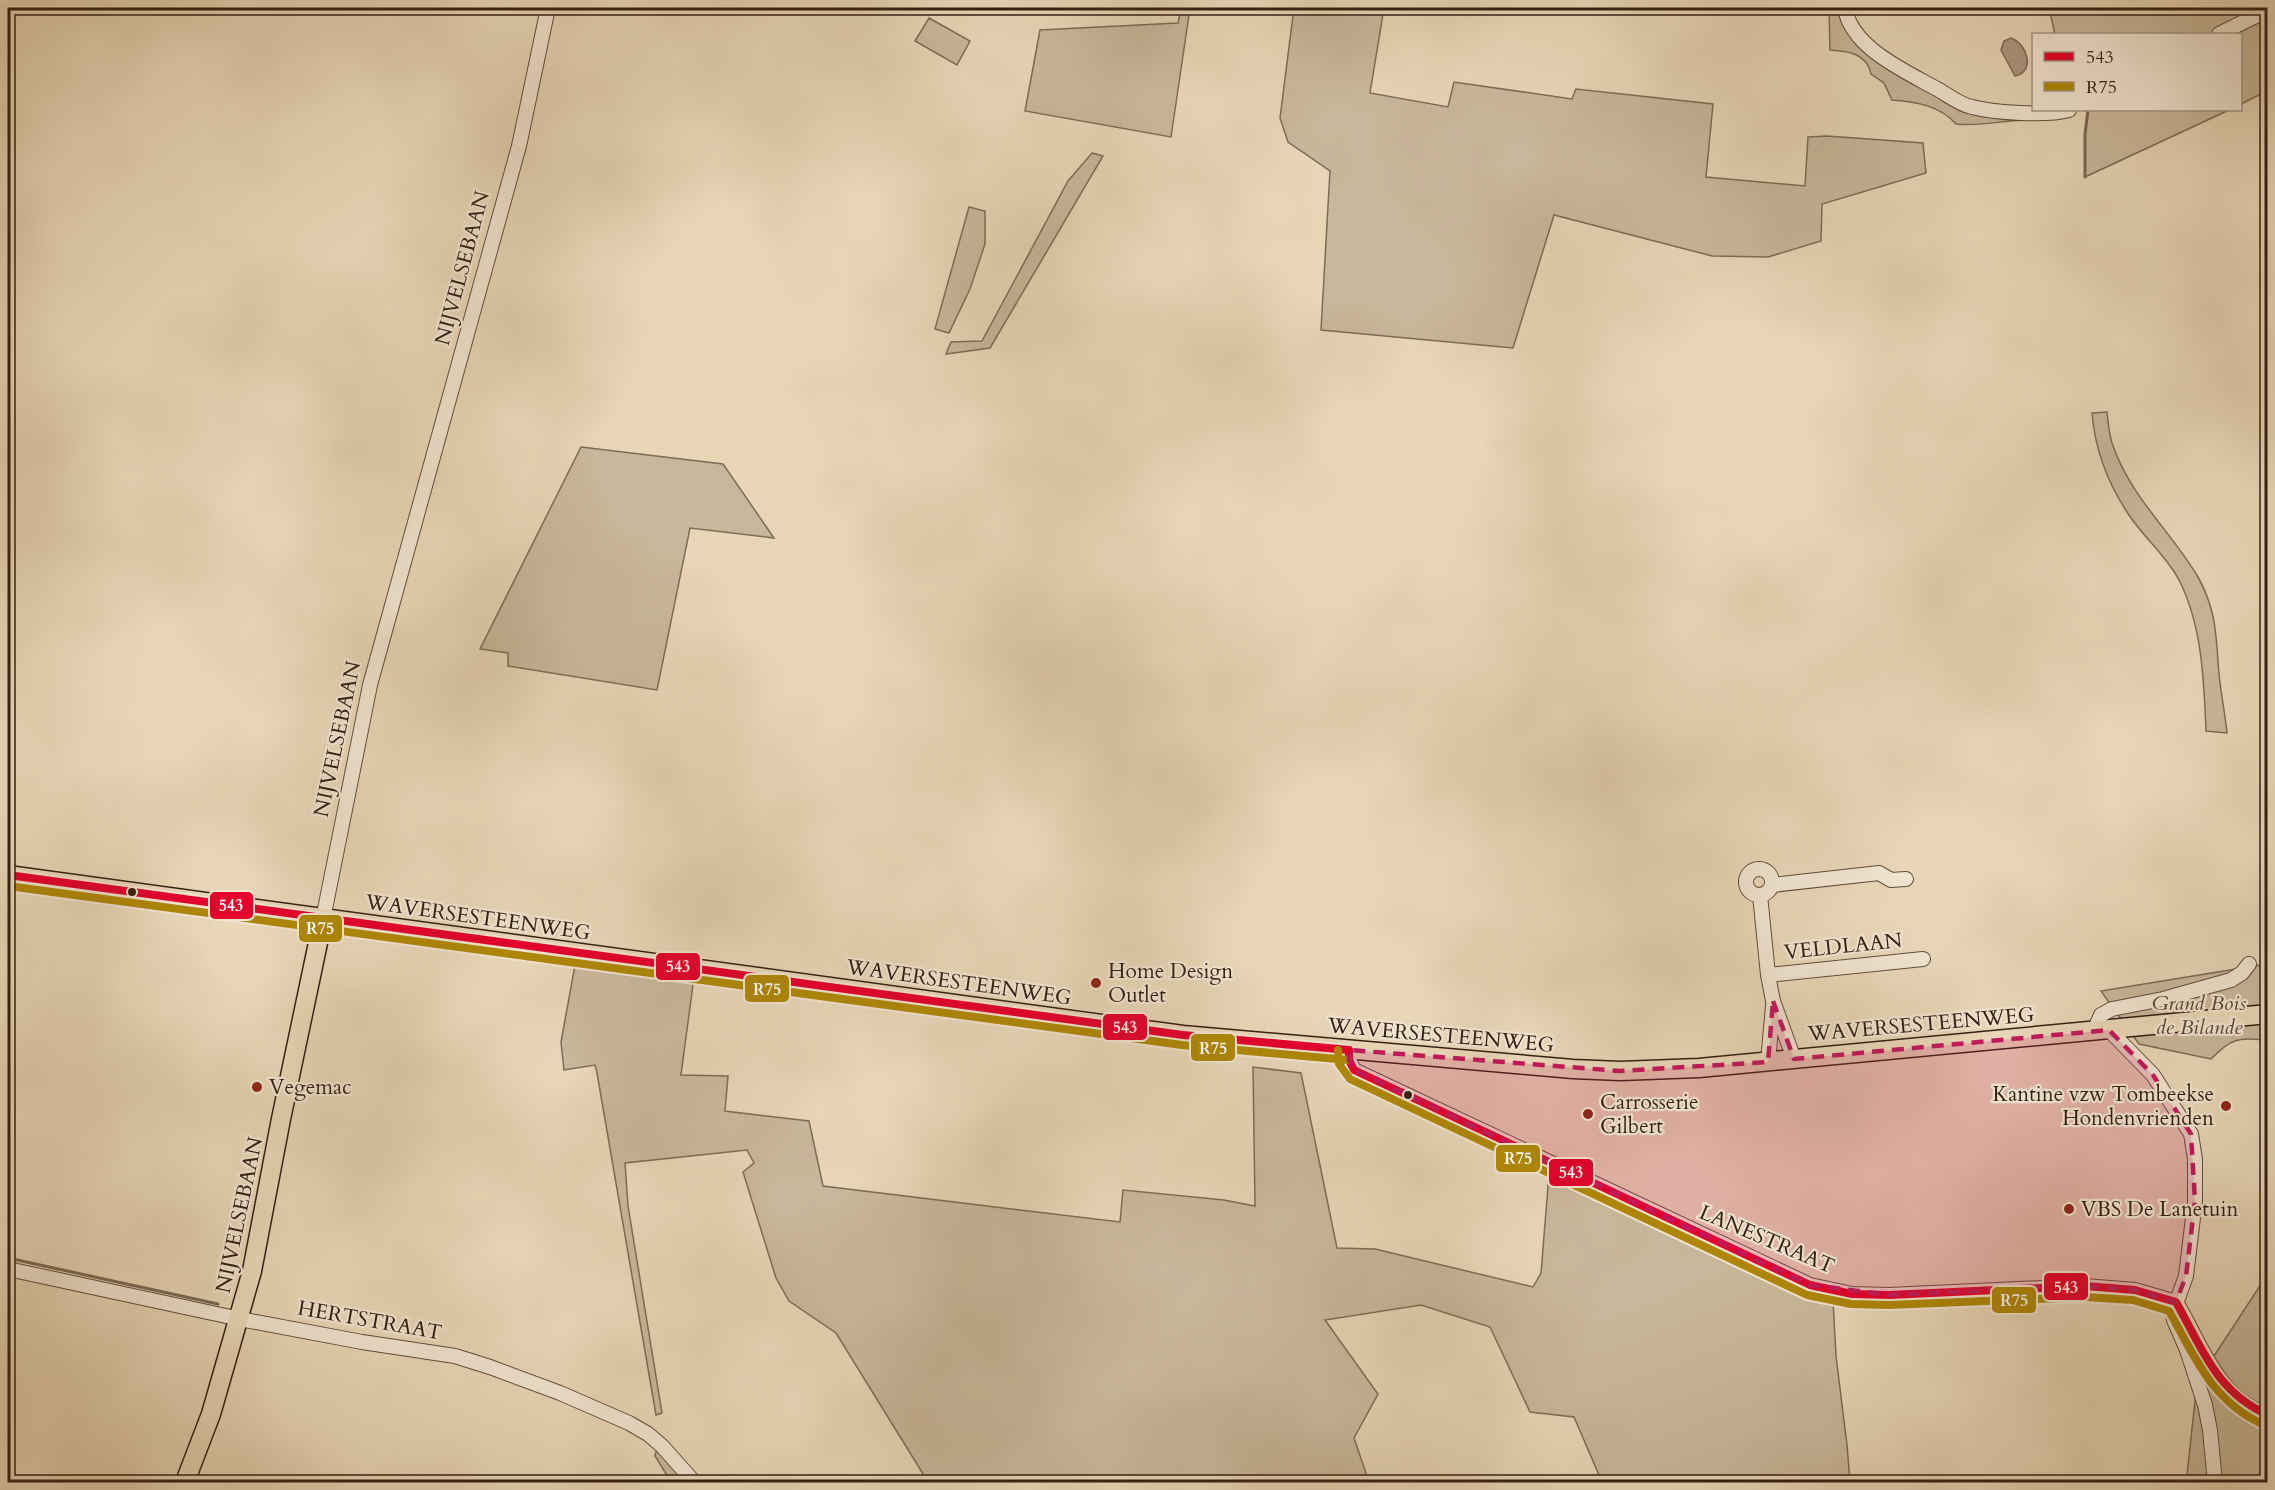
<svg xmlns="http://www.w3.org/2000/svg" width="2275" height="1490" font-family="Cardo,serif">
<rect width="100%" height="100%" fill="#e8d6b7"/>
<filter id="stains"><feTurbulence type="fractalNoise" baseFrequency=".00333" numOctaves="4"/><feColorMatrix values="0 0 0 0 .2 0 0 0 0 .09 0 0 0 0 .02 0 0 0 .5 -.17"/></filter>
<radialGradient id="worn" r=".72"><stop offset=".6" stop-color="#630" stop-opacity="0"/><stop offset="1" stop-color="#630" stop-opacity=".3"/></radialGradient>
<!-- green -->
<path fill="#c9b79b" stroke="#7e6b57" stroke-width="1.5" d="M 1181,8 L 1190,8 L 1171,137 L 1025,111 L 1040,30 L 1178,23 Z
M 1294,8 L 1384,8 L 1370,93 L 1448,107 L 1454,82 L 1572,99 L 1576,89 L 1713,104 L 1706,177 L 1805,186 L 1808,137 L 1827,136 L 1923,143 L 1926,173 L 1822,204 L 1821,241 L 1768,257 L 1712,256 L 1554,215 L 1513,348 L 1321,330 L 1330,171 L 1288,142 L 1280,118 Z
M 1829,8 L 1842,8 L 1849,30 L 1952,102 L 2029,120 C 2006,120 1976,127 1956,124 C 1939,105 1916,102 1892,100 L 1884,83 L 1871,74 C 1867,53 1847,51 1830,50 Z
M 2049,8 L 2267,8 L 2242,30 L 2267,18 L 2267,91 L 2241,104 L 2240,34 L 2055,34 Z
M 929,18 L 970,41 L 957,65 L 915,41 Z
M 2088,110 L 2229,110 L 2085,177 L 2085,134 Z
M 1092,153 L 1103,156 L 990,348 L 946,354 L 951,342 L 982,341 L 1068,181 Z
M 969,207 L 985,211 L 985,244 L 970,289 L 949,333 L 935,329 Z
M 2107,412 C 2108,422 2109,433 2112,443 C 2130,497 2171,531 2198,577 C 2217,611 2216,637 2219,674 C 2221,694 2225,713 2227,733 L 2206,731 C 2204,680 2202,625 2179,580 C 2166,555 2144,538 2129,515 C 2108,484 2095,449 2092,413 Z
M 581,447 L 723,464 L 774,538 L 690,528 L 657,690 L 508,666 L 508,653 L 480,649 Z
M 2267,964 L 2267,1040 C 2238,1038 2232,1037 2211,1059 L 2139,1044 L 2101,991 Z
M 575,965 L 694,977 L 681,1075 L 728,1076 L 725,1111 L 809,1121 L 823,1186 L 1120,1222 L 1123,1190 L 1224,1200 L 1255,1206 L 1253,1067 L 1301,1073 L 1337,1248 L 1375,1249 L 1533,1287 L 1541,1273 L 1549,1174 L 1620,1205 L 1647,1213 L 1833,1300 L 1836,1356 L 1847,1445 L 1850,1482 L 1602,1482 L 1574,1417 L 1530,1412 L 1490,1327 L 1421,1305 L 1325,1320 L 1378,1394 L 1354,1438 L 1369,1482 L 928,1482 L 836,1333 L 789,1301 L 776,1278 L 743,1172 L 754,1163 L 747,1150 L 625,1163 L 628,1206 L 662,1413 L 656,1415 L 597,1073 L 595,1065 L 564,1070 L 561,1042 Z
M 2267,1275 L 2267,1482 L 2183,1482 L 2187,1475 L 2197,1382 Z
M 657,1448 L 689,1482 L 671,1482 L 655,1456 Z"/>
<!-- water -->
<path fill="#ab987f" stroke="#7b6854" stroke-width="1.5" d="M 2011,38 C 2027,43 2036,72 2015,76 L 2001,50 L 2004,41 Z"/>
<g fill="none" stroke-linecap="round" stroke-linejoin="round">
<!-- stream -->
<path stroke="#7b6854" stroke-width="3" d="M 2234,34 L 2246,28
M 2085,177 L 2085,134 L 2088,110
M 8,1258 L 218,1304"/>
<defs>
<path id="minor" d="M 1845,8 C 1851,48 1907,72 1939,90 C 1949,96 1961,105 1972,107 C 1995,113 2047,116 2069,110
M 2219,34 L 2268,10
M1746 882a13 13 0 1 1 26 0a13 13 0 1 1-26 0Z
M 1772,885 L 1879,873 L 1891,880 L 1906,879
M 1760,895 L 1768,975 L 1773,1001 L 1794,1059
M 323,919 L 370,685 L 519,146 L 548,8
M 1768,975 L 1923,959
M 2109,1030 L 2153,1075 L 2191,1134 L 2195,1159 L 2195,1201 L 2186,1276 L 2173,1312 L 2174,1320 L 2187,1350 L 2205,1405 L 2210,1430 L 2215,1482
M 2094,1031 L 2101,1015 L 2112,1009 L 2163,999 L 2231,980 L 2242,973 L 2249,964
M 1349,1050 L 1349,1060 L 1354,1070 L 1810,1285 L 1852,1294 L 1889,1295 L 2085,1286 L 2135,1290 L 2176,1302 C 2201,1343 2217,1399 2268,1415
M 1768,1062 L 1773,1006
M 8,1269 L 240,1319 L 362,1342 L 455,1356 L 490,1367 L 560,1393 L 629,1423 L 648,1434 L 662,1446 L 694,1482"/>
<path id="major" d="M 8,875 L 1183,1035 L 1573,1069 L 1620,1071 L 1699,1068 L 2268,1014
M 185,1482 L 211,1414 L 252,1271 L 281,1119 L 323,919"/>
</defs>
<!-- minor casing -->
<use href="#minor" stroke="#614d3c" stroke-width="16"/>
<!-- major casing -->
<use href="#major" stroke="#341f13" stroke-width="21"/>
<!-- minor -->
<use href="#minor" stroke="#f0e4d0" stroke-width="14"/>
<!-- major -->
<use href="#major" stroke="#e8d6b7" stroke-width="18"/>
<defs>
<path id="bus-1" d="M 8,875 L 1183,1035 L 1349,1050
M 1349,1050 L 1349,1060 L 1354,1070 L 1810,1285 L 1852,1294 L 1889,1295 L 2085,1286 L 2135,1290 L 2176,1302 C 2202,1348 2216,1392 2268,1415"/>
<path id="bus-2" d="M 8,886 L 1182,1045 L 1348,1060
M 1338,1050 L 1339,1064 L 1350,1079 L 1807,1295 L 1851,1304 L 1889,1305 L 2085,1297 L 2133,1300 L 2169,1311 C 2196,1358 2211,1401 2264,1425"/>
</defs>
<!-- bus-1 casing -->
<use href="#bus-1" stroke="#f0e4d0" stroke-width="12"/>
<!-- bus-2 casing -->
<use href="#bus-2" stroke="#f0e4d0" stroke-width="12"/>
<!-- bus-1 -->
<use href="#bus-1" stroke="#e4002b" stroke-width="8"/>
<!-- bus-2 -->
<use href="#bus-2" stroke="#ae8708" stroke-width="8"/>
</g>
<!-- marked area -->
<path fill="#c2185b" fill-opacity="0.2" stroke="#c2185b" stroke-width="4.5" stroke-dasharray="12 8" stroke-linejoin="round" d="M 1773,1001 L 1794,1059 L 2109,1030 L 2153,1075 L 2191,1134 L 2195,1201 L 2186,1276 L 2176,1302 L 2135,1290 L 2085,1286 L 1889,1295 L 1810,1285 L 1354,1070 L 1349,1060 L 1349,1050 L 1620,1071 L 1768,1062 Z"/>
<!-- markers -->
<g fill="#341f13" stroke="#f0e4d0" stroke-width="2">
<circle cx="132" cy="892" r="5"/>
<circle cx="1408" cy="1095" r="5"/>
</g>
<g fill="#8f2418" stroke="#f0e4d0" stroke-width="2">
<circle cx="1096" cy="983" r="6"/>
<circle cx="257" cy="1087" r="6"/>
<circle cx="2226" cy="1106" r="6"/>
<circle cx="1588" cy="1114" r="6"/>
<circle cx="2069" cy="1209" r="6"/>
</g>
<g text-anchor="middle" stroke-width="4.5" stroke-linejoin="round" paint-order="stroke">
<!-- street labels -->
<g font-size="21" fill="#341f13" stroke="#f0e4d0">
<text transform="translate(462 268) rotate(-75)" y="7">NIJVELSEBAAN</text>
<text transform="translate(337 739) rotate(-78)" y="7">NIJVELSEBAAN</text>
<text transform="translate(478 917) rotate(8)" y="7">WAVERSESTEENWEG</text>
<text transform="translate(1843 946) rotate(-6)" y="7">VELDLAAN</text>
<text transform="translate(959 982) rotate(8)" y="7">WAVERSESTEENWEG</text>
<text transform="translate(1921 1024) rotate(-5)" y="7">WAVERSESTEENWEG</text>
<text transform="translate(1441 1035) rotate(5)" y="7">WAVERSESTEENWEG</text>
<text transform="translate(239 1215) rotate(-78)" y="7">NIJVELSEBAAN</text>
<text transform="translate(1767 1239) rotate(23)" y="7">LANESTRAAT</text>
<text transform="translate(370 1320) rotate(10)" y="7">HERTSTRAAT</text>
</g>
<!-- poi labels -->
<g font-size="21" fill="#341f13" stroke="#f0e4d0" text-anchor="start">
<text x="1108" y="978">Home Design<tspan x="1108" dy="24">Outlet</tspan></text>
<text x="269" y="1094">Vegemac</text>
<text x="2214" y="1101" text-anchor="end">Kantine vzw Tombeekse<tspan x="2214" dy="24">Hondenvrienden</tspan></text>
<text x="1600" y="1109">Carrosserie<tspan x="1600" dy="24">Gilbert</tspan></text>
<text x="2081" y="1216">VBS De Lanetuin</text>
</g>
<!-- park labels -->
<g font-size="21" font-style="italic" fill="#594535" stroke="#f0e4d0">
<text x="2199" y="1010">Grand Bois<tspan x="2199" dy="24">de Bilande</tspan></text>
</g>
</g>
<g stroke="#f0e4d0" stroke-width="2">
<rect x="209" y="891" width="45" height="29" rx="6" fill="#e4002b"/>
<rect x="298" y="914" width="45" height="29" rx="6" fill="#ae8708"/>
<rect x="655" y="952" width="46" height="29" rx="6" fill="#e4002b"/>
<rect x="744" y="974" width="46" height="29" rx="6" fill="#ae8708"/>
<rect x="1102" y="1013" width="46" height="28" rx="6" fill="#e4002b"/>
<rect x="1190" y="1033" width="46" height="29" rx="6" fill="#ae8708"/>
<rect x="1495" y="1144" width="46" height="29" rx="6" fill="#ae8708"/>
<rect x="1548" y="1158" width="46" height="29" rx="6" fill="#e4002b"/>
<rect x="2043" y="1272" width="46" height="29" rx="6" fill="#e4002b"/>
<rect x="1991" y="1286" width="46" height="28" rx="6" fill="#ae8708"/>
</g>
<g font-size="16" text-anchor="middle" font-weight="bold" fill="#fff">
<text x="231" y="911">543</text>
<text x="320" y="934">R75</text>
<text x="678" y="972">543</text>
<text x="767" y="995">R75</text>
<text x="1125" y="1033">543</text>
<text x="1213" y="1054">R75</text>
<text x="1518" y="1164">R75</text>
<text x="1571" y="1178">543</text>
<text x="2066" y="1293">543</text>
<text x="2014" y="1306">R75</text>
</g>
<!-- margin -->
<rect width="2275" height="1490" fill="none" stroke="#e8d6b7" stroke-width="30"/>
<rect x="9" y="9" width="2257" height="1472" fill="none" stroke="#341f13" stroke-width="3"/>
<rect x="15" y="15" width="2245" height="1460" fill="none" stroke="#341f13" stroke-width="1.5"/>
<!-- legend -->
<rect x="2032" y="33" width="210" height="78" fill="#f0e4d0" stroke="#a59584" stroke-width="1.5"/>
<rect x="2044" y="52" width="30" height="9" fill="#e4002b" stroke="#a59584" stroke-width="1.5"/>
<text x="2086" y="63" font-size="18" fill="#341f13">543</text>
<rect x="2044" y="82" width="30" height="9" fill="#ae8708" stroke="#a59584" stroke-width="1.5"/>
<text x="2086" y="93" font-size="18" fill="#341f13">R75</text>
<rect width="100%" height="100%" filter="url(#stains)"/>
<rect width="100%" height="100%" fill="url(#worn)"/>
</svg>
